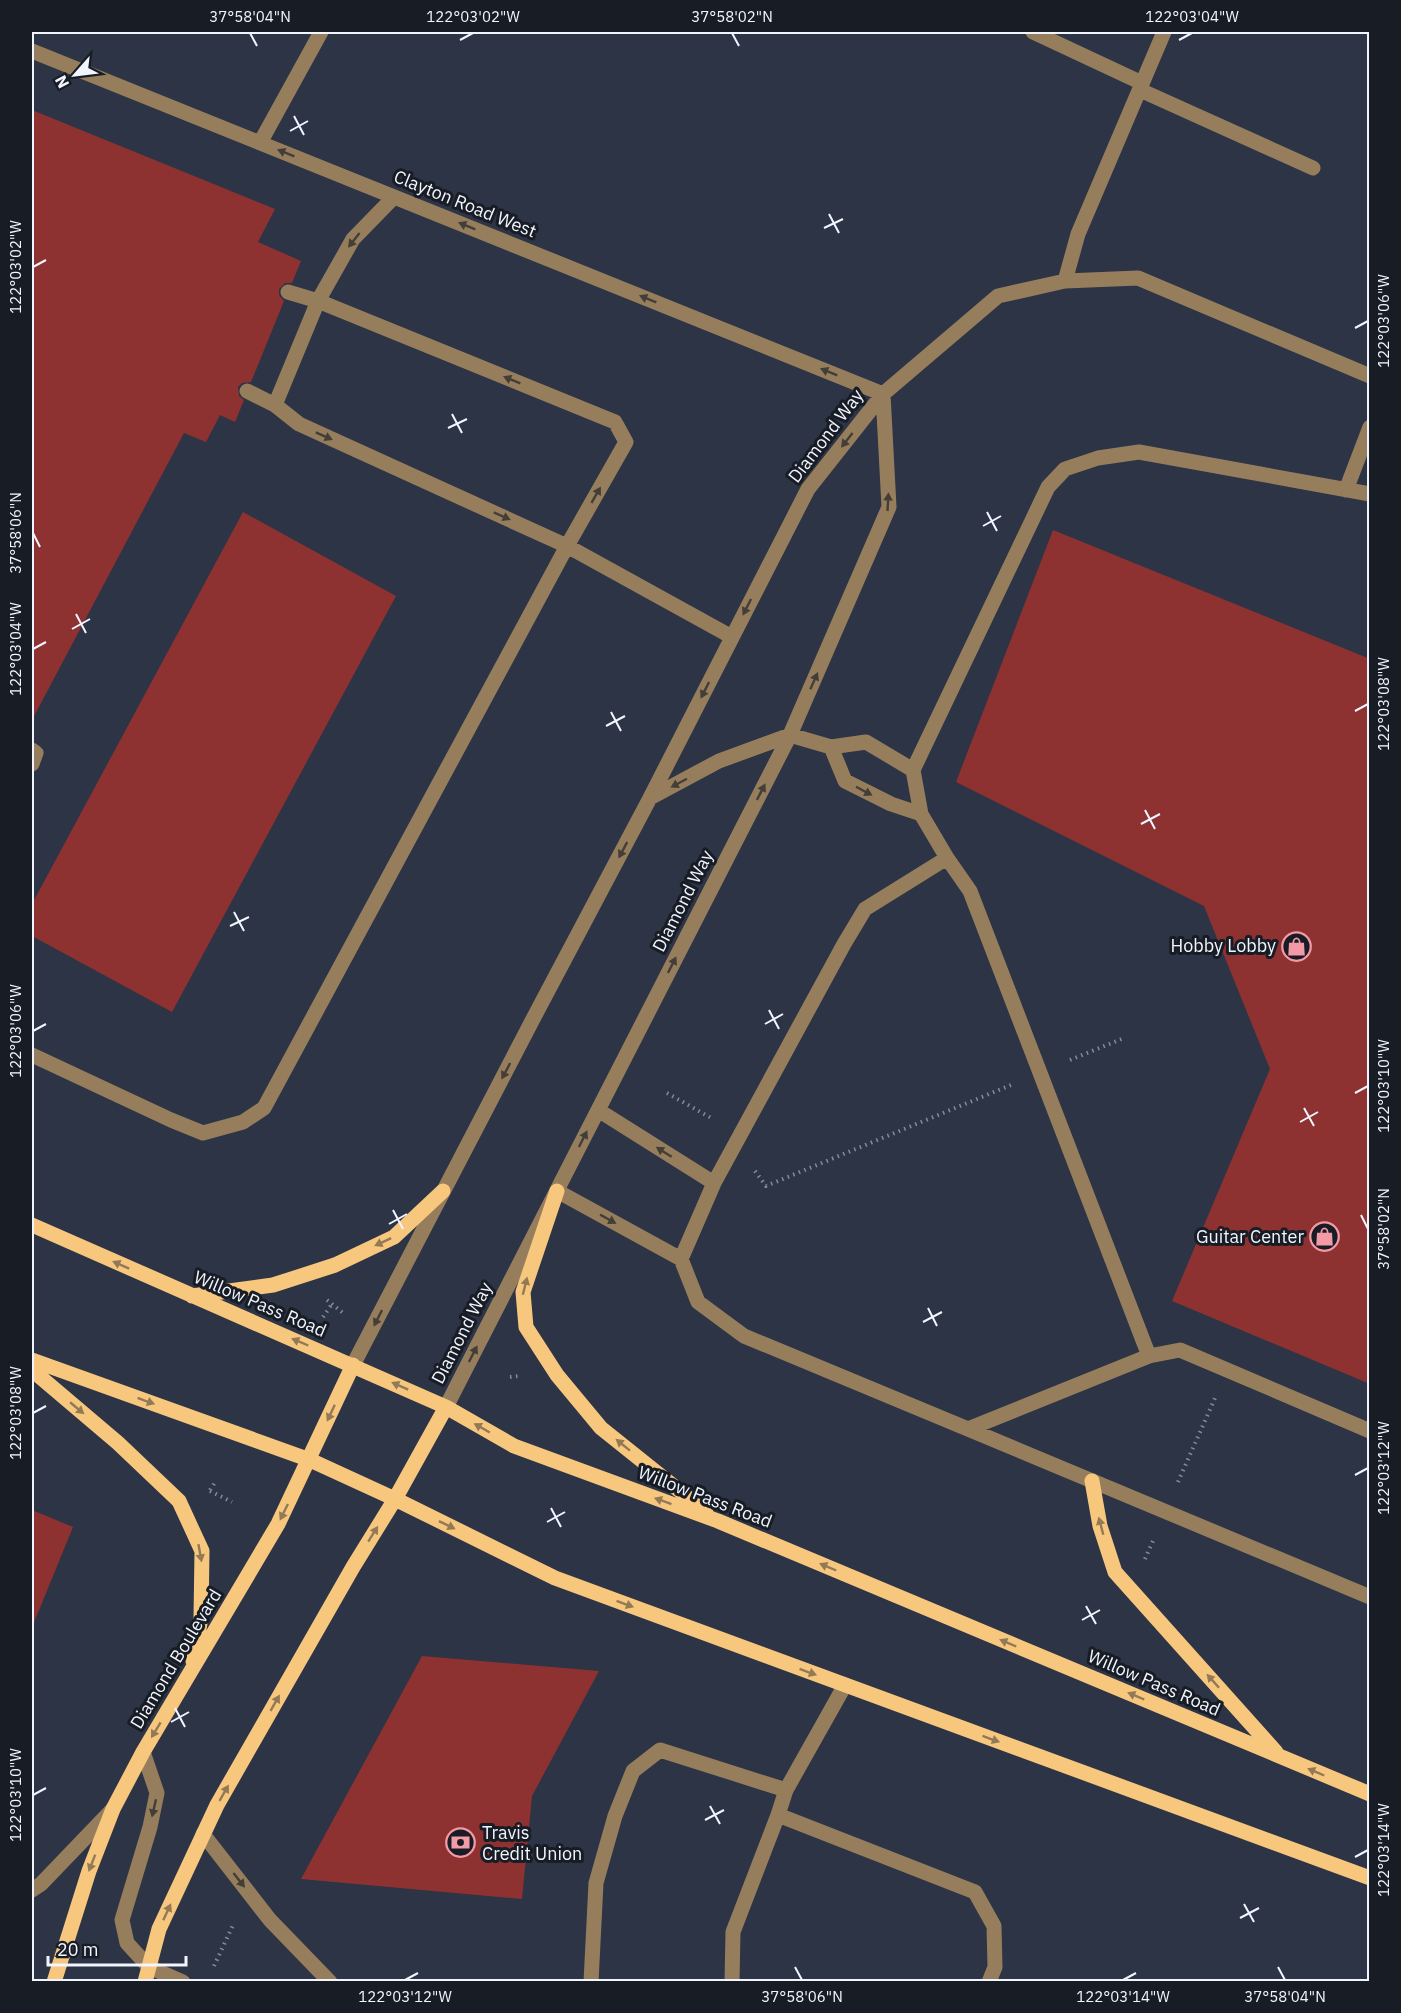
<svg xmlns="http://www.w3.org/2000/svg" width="1401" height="2013" font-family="'IBM Plex Sans',sans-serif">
<rect width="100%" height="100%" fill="#2c3446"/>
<!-- building -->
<path fill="#8e3231" d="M 32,110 L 275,209 L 258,242 L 301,261 L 292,283 L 285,283 L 279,289 L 279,295 L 284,301 L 251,382 L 242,383 L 238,387 L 239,396 L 244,400 L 235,422 L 220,415 L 206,442 L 184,433 L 32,720 Z
M 243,512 L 396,596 L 172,1012 L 32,936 L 32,904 Z
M 1053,530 L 1370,659 L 1370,1384 L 1172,1301 L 1270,1069 L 1204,906 L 956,782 Z
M 32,1510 L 73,1527 L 33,1625 L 32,1624 Z
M 422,1656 L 599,1671 L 532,1796 L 522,1899 L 301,1879 Z"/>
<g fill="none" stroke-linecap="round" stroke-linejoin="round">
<!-- path -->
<path stroke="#848b99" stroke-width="4" stroke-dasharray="1.5 4.5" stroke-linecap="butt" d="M 1070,1060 L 1124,1038
M 667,1093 L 713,1119
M 755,1171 L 766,1186 L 1011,1085
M 327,1300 L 343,1313
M 323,1317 L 332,1304
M 510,1377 L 519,1376
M 1178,1482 L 1215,1398
M 210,1490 L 216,1481
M 210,1491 L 232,1502
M 1145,1559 L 1153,1541
M 214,1966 L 233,1925"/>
<!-- minor -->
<path stroke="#967e5c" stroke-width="15" d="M 1033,32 L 1142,83
M 32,51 L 883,394
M 1140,90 L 1313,168
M 260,143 L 321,32
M 1065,281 L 1078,234 L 1164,32
M 247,391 L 275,405 L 299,424 L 567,546 L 732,637
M 275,405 L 318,301 L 353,239 L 394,197
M 1346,490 L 1370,427
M 831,747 L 845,781 L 891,804 L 921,814
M 32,750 L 36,753 L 32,764
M 650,798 L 719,761 L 790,735 L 831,747 L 866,742 L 913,770
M 947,858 L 865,909 L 844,944 L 714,1183 L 681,1259 L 698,1302 L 744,1336 L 968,1429 L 1149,1356 L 1180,1350 L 1370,1431
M 32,1055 L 171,1120 L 203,1133 L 243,1122 L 264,1108 L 567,546 L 626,442 L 615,422 L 318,301 L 288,292
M 598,1110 L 714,1183
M 557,1191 L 681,1259
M 1149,1356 L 970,891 L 947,858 L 921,814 L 913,770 L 1048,487 L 1065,469 L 1098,458 L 1139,452 L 1370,494
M 353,1365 L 533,1019 L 650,798 L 808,489 L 883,394 L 998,296 L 1065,281 L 1138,278 L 1370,376
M 446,1407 L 790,735 L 889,507 L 883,394
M 968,1429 L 1370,1597
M 143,1752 L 157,1793 L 150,1827 L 122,1920 L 127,1943 L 149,1967 L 183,1982
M 778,1815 L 975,1892 L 994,1926 L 995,1967 L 989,1982
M 203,1834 L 270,1920 L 330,1982
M 32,1890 L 41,1884 L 113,1809
M 591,1982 L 596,1883 L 615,1816 L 633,1771 L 660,1750 L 786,1790
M 732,1982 L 733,1932 L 778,1815 L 786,1790 L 845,1685"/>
<!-- major -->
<path stroke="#f8c77e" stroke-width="15" d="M 557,1191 L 523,1292 L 526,1327 L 557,1375 L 601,1428 L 706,1512
M 32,1225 L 446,1407 L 514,1446 L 718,1521 L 1370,1794
M 192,1296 L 273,1285 L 335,1265 L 394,1237 L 443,1191
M 32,1360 L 310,1460 L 395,1499 L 555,1578 L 1370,1878
M 32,1370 L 118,1443 L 179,1501 L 202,1551 L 201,1618 L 193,1661
M 1092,1481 L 1100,1526 L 1115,1572 L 1276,1752
M 54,1982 L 89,1871 L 113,1809 L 143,1752 L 278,1524 L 353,1365
M 145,1982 L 159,1929 L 217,1805 L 353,1567 L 395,1499 L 446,1407"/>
</g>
<!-- one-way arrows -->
<defs><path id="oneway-solid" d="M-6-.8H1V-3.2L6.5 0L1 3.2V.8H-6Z" transform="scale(1.5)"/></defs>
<g fill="#443e38">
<use href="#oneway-solid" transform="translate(286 153) rotate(-158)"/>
<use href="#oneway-solid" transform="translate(467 226) rotate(-158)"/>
<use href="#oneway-solid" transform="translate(354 240) rotate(128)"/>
<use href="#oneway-solid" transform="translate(648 299) rotate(-158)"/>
<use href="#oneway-solid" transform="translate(829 372) rotate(-158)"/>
<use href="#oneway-solid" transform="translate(512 380) rotate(-158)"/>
<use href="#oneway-solid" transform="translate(324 436) rotate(24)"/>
<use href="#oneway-solid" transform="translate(847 440) rotate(128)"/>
<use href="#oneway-solid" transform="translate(596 495) rotate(-60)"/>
<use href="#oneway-solid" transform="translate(888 502) rotate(-87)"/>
<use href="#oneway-solid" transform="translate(502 516) rotate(24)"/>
<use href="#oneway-solid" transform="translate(747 607) rotate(117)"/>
<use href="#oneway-solid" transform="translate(814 681) rotate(-66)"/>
<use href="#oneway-solid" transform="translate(705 690) rotate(117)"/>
<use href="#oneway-solid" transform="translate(679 783) rotate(152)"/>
<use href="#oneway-solid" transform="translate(864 791) rotate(28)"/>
<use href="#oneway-solid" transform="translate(761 792) rotate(-63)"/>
<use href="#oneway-solid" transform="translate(623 850) rotate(118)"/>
<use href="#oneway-solid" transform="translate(672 965) rotate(-63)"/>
<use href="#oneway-solid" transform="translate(506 1071) rotate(118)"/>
<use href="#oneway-solid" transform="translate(583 1139) rotate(-63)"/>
<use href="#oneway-solid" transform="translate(664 1152) rotate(-148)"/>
<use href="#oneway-solid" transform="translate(608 1219) rotate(29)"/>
<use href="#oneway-solid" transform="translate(378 1318) rotate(117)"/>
<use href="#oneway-solid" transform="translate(473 1354) rotate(-63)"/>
<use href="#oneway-solid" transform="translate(154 1808) rotate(103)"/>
<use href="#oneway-solid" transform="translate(239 1880) rotate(52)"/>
</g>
<g fill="#937a56">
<use href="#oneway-solid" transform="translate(383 1242) rotate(155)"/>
<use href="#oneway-solid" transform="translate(121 1265) rotate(-156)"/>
<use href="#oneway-solid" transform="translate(525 1286) rotate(-76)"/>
<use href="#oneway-solid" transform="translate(300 1342) rotate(-157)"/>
<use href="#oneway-solid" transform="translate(400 1386) rotate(-156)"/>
<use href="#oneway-solid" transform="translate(146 1401) rotate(20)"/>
<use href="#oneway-solid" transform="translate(77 1408) rotate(40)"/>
<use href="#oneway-solid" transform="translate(331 1413) rotate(115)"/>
<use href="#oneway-solid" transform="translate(482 1428) rotate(-150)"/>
<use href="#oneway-solid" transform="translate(623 1445) rotate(-141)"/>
<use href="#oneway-solid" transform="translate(663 1501) rotate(-160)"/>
<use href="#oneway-solid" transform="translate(284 1512) rotate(116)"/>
<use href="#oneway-solid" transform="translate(447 1525) rotate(26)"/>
<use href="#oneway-solid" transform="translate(1101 1526) rotate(-105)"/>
<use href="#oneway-solid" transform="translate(373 1534) rotate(-58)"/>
<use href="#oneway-solid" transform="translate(200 1553) rotate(80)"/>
<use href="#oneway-solid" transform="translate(828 1567) rotate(-157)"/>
<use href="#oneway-solid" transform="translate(625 1604) rotate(20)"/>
<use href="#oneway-solid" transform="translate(1008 1643) rotate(-157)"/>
<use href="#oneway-solid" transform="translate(808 1672) rotate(20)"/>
<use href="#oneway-solid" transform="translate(1213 1681) rotate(-132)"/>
<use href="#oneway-solid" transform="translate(1136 1696) rotate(-157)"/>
<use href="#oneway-solid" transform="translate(275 1703) rotate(-60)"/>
<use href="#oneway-solid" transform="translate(156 1730) rotate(121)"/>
<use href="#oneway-solid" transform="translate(991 1739) rotate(20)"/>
<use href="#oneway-solid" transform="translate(1316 1772) rotate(-157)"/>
<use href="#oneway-solid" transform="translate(224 1793) rotate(-60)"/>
<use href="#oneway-solid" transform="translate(92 1863) rotate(111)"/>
<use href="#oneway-solid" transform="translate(167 1912) rotate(-65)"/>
</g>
<!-- ticks -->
<path fill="none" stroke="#f1f5ff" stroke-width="2" d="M 250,33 L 257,46M 732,33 L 739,46M 460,40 L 473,33M 1179,40 L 1192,33M 294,116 L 304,135M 290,131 L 308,121M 829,214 L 839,233M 824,228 L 843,219M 33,267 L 46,260M 1355,328 L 1368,321M 452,414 L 462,433M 448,428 L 467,419M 987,512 L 997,531M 983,526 L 1001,516M 33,533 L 40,547M 76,614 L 86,633M 72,629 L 90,619M 33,649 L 46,642M 1355,711 L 1368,704M 611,712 L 621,731M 606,726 L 625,716M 1145,810 L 1155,829M 1141,824 L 1160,814M 234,912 L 244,931M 230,926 L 249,917M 769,1010 L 779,1029M 765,1024 L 783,1014M 33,1031 L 46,1024M 1355,1093 L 1368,1086M 1304,1108 L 1314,1126M 1300,1122 L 1318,1112M 393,1210 L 403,1229M 1361,1215 L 1368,1229M 389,1224 L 407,1214M 928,1308 L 937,1326M 923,1322 L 942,1312M 33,1413 L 46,1406M 1355,1475 L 1368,1468M 551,1508 L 561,1527M 547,1522 L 565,1512M 1086,1606 L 1096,1624M 1082,1620 L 1100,1610M 175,1708 L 185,1727M 171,1722 L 189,1712M 33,1795 L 46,1788M 710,1806 L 720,1824M 705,1820 L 724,1810M 1355,1857 L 1368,1850M 1244,1904 L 1254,1922M 1240,1918 L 1259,1908M 795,1967 L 802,1980M 1278,1967 L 1285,1980M 405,1980 L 418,1973M 1123,1980 L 1136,1973"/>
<!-- icons -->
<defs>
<symbol id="shop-ring" viewBox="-11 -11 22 22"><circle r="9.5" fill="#181c24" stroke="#f39aa7" stroke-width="1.5"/><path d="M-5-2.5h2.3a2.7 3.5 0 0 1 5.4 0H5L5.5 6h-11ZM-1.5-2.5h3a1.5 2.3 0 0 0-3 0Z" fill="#f39aa7"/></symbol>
<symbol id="bank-ring" viewBox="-11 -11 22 22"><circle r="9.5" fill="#181c24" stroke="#f39aa7" stroke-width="1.5"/><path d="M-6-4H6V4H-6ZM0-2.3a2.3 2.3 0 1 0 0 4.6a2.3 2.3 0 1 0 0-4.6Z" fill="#f39aa7"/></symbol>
</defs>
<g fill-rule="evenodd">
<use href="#shop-ring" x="1280" y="930" width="33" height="33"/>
<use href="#shop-ring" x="1308" y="1220" width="33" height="33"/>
<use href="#bank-ring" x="444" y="1826" width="33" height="33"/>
</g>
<g text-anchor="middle" stroke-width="6" stroke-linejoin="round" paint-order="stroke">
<!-- street labels -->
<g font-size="18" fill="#f1f5ff" stroke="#181c24">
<text transform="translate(465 204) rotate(22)" y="6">Clayton Road West</text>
<text transform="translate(826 436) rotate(-53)" y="6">Diamond Way</text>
<text transform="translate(683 901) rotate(-63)" y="6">Diamond Way</text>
<text transform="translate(260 1304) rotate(23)" y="6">Willow Pass Road</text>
<text transform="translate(462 1333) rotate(-63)" y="6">Diamond Way</text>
<text transform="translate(705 1497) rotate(21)" y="6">Willow Pass Road</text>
<text transform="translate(176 1659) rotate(-59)" y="6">Diamond Boulevard</text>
<text transform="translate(1154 1683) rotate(23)" y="6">Willow Pass Road</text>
</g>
<!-- poi labels -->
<g font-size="18" fill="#f1f5ff" stroke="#181c24" text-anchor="end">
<text x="1276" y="952">Hobby Lobby</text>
<text x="1304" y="1243">Guitar Center</text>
<text x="482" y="1839" text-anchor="start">Travis<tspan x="482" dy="21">Credit Union</tspan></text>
</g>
</g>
<!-- border -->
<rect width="1401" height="2013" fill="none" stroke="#181c24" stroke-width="66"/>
<!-- north arrow -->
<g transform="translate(75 75) rotate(242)" stroke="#181c24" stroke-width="4.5" paint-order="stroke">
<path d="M0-4.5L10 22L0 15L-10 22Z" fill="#f1f5ff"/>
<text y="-9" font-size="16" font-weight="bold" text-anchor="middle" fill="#f1f5ff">N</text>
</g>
<!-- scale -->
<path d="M48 1956v9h138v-9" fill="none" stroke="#f1f5ff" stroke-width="3"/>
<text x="57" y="1956" font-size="18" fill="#f1f5ff" stroke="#181c24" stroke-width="4.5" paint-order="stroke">20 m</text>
<rect x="33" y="33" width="1335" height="1947" fill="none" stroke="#f1f5ff" stroke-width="2"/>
<g font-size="15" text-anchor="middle" fill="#f1f5ff">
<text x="250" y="22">37°58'04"N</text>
<text x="473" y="22">122°03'02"W</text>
<text x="732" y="22">37°58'02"N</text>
<text x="1192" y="22">122°03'04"W</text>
<text transform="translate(16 267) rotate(-90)" y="5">122°03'02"W</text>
<text transform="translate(1384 321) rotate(-90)" y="5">122°03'06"W</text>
<text transform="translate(16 533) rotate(-90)" y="5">37°58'06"N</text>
<text transform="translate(16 649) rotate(-90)" y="5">122°03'04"W</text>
<text transform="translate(1384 704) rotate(-90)" y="5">122°03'08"W</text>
<text transform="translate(16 1031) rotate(-90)" y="5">122°03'06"W</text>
<text transform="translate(1384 1086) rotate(-90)" y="5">122°03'10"W</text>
<text transform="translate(1384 1229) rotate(-90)" y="5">37°58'02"N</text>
<text transform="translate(16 1413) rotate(-90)" y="5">122°03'08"W</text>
<text transform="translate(1384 1468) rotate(-90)" y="5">122°03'12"W</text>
<text transform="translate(16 1795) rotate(-90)" y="5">122°03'10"W</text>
<text transform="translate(1384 1850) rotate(-90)" y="5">122°03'14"W</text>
<text x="405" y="2002">122°03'12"W</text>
<text x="802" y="2002">37°58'06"N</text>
<text x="1123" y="2002">122°03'14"W</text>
<text x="1285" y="2002">37°58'04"N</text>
</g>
</svg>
